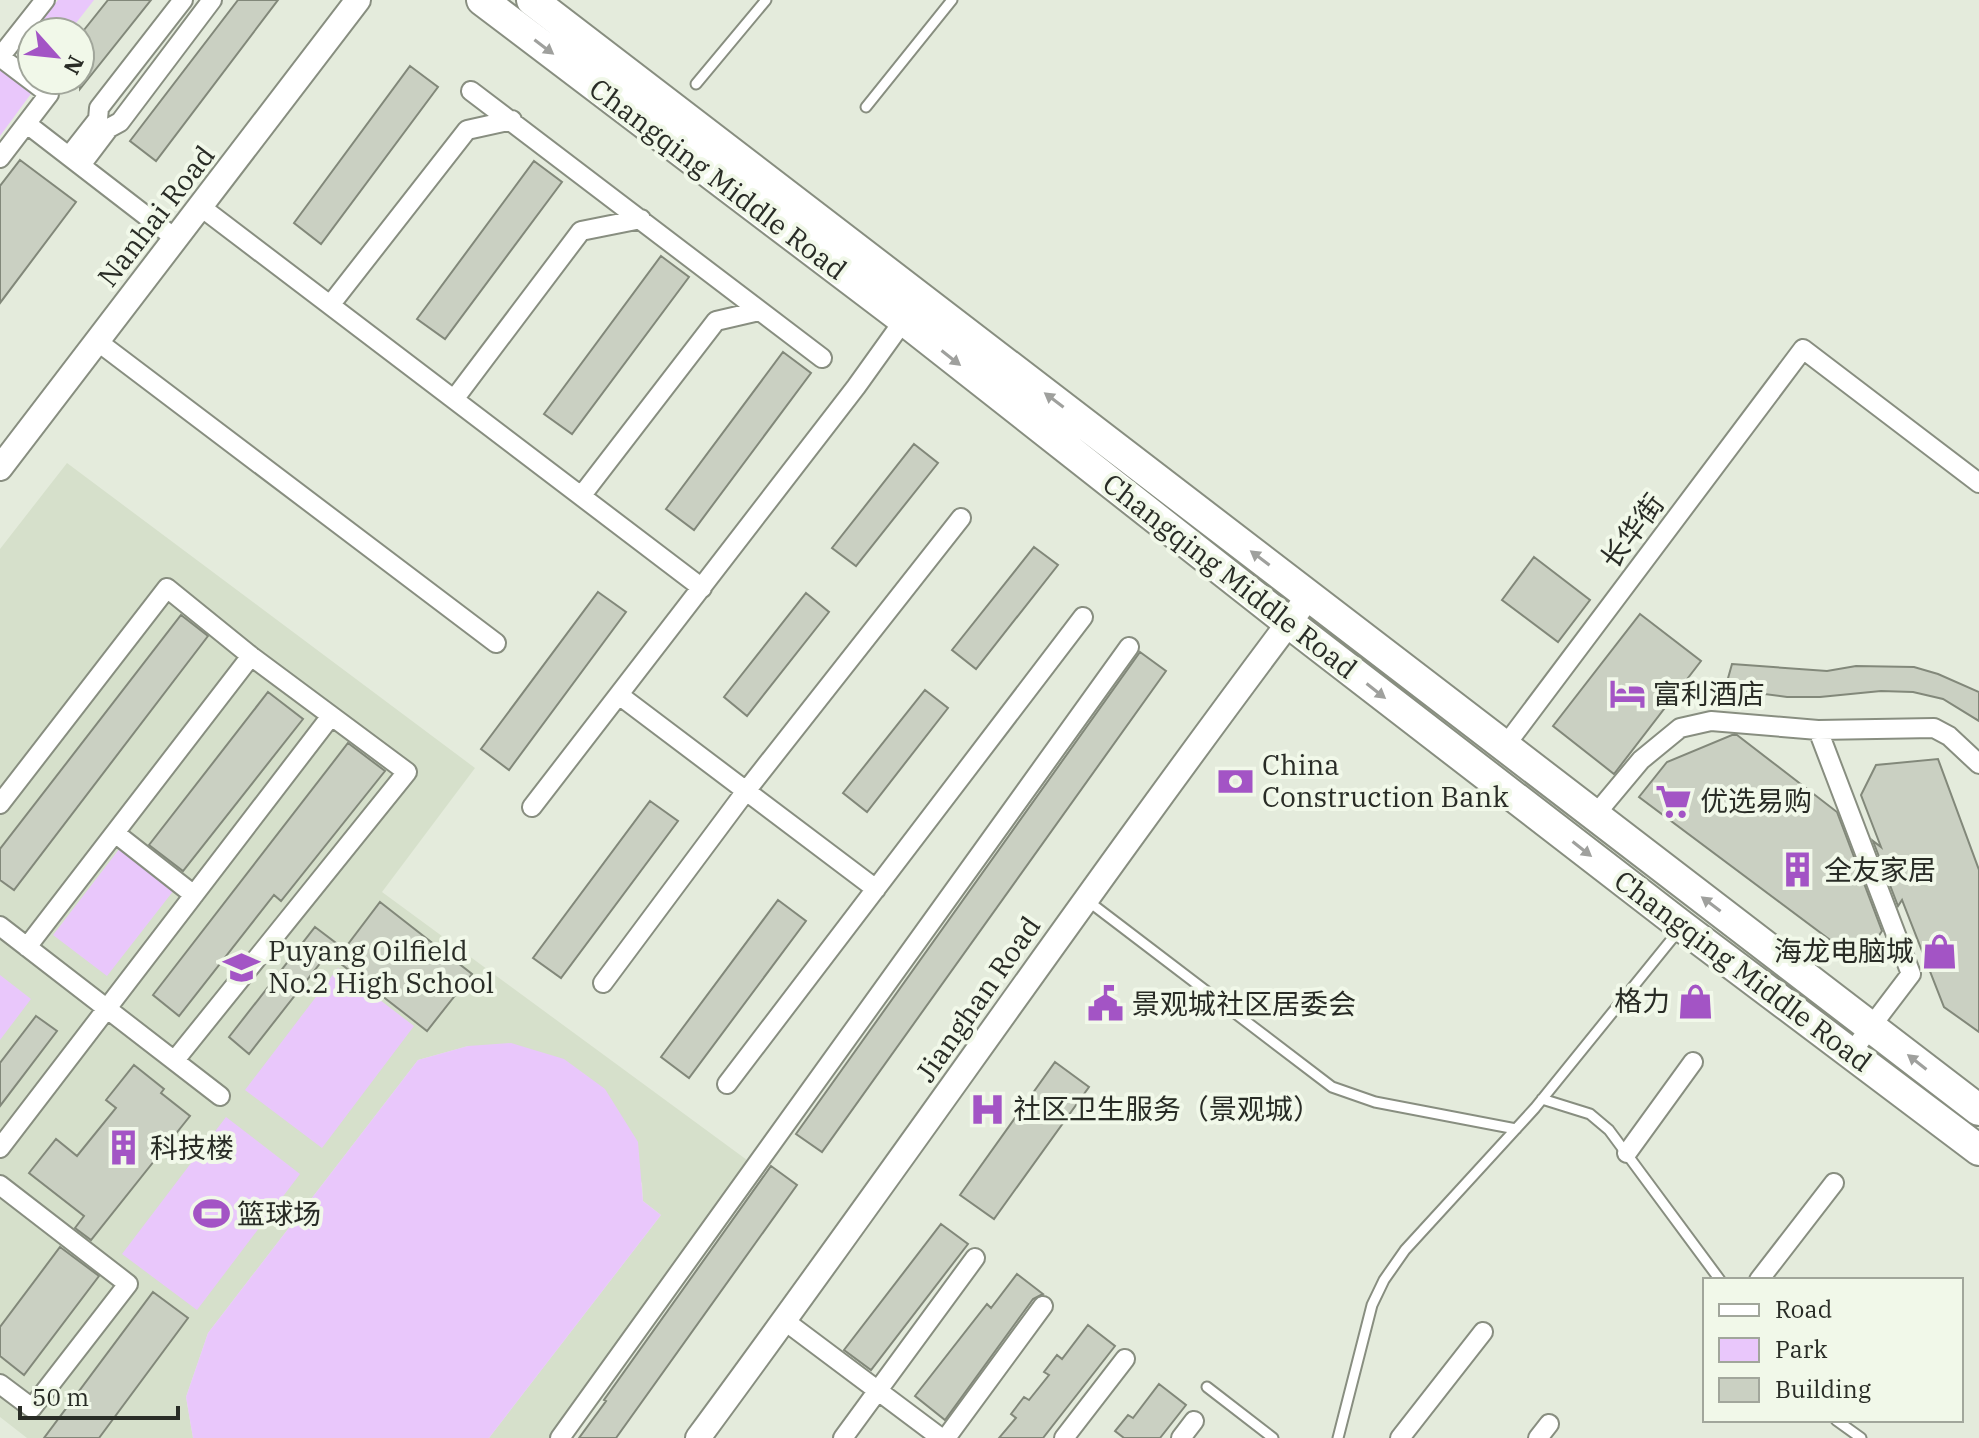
<svg xmlns="http://www.w3.org/2000/svg" width="1979" height="1438" font-family="'IBM Plex Serif','Noto Sans SC',serif">
<rect width="100%" height="100%" fill="#e4ebdc"/>
<!-- built -->
<path fill="#d6e0cb" d="M 67,463 L 475,768 L 382,892 L 747,1160 L 550,1438 L 489,1438 L 661,1215 L 643,1201 L 642,1183 L 468,1046 L 418,1060 L 208,1333 L 186,1397 L 193,1438 L 27,1438 L 0,1417 L 0,549 Z"/>
<!-- green -->
<path fill="#e9c7fb" d="M 58,0 L 94,0 L 69,32 L 33,32 Z
M 0,67 L 33,91 L 0,136 Z
M 120,848 L 174,890 L 107,976 L 53,935 Z
M 338,968 L 414,1026 L 322,1148 L 245,1090 Z
M 0,975 L 31,999 L 0,1040 Z
M 511,1043 L 564,1059 L 605,1089 L 638,1142 L 643,1201 L 661,1215 L 489,1438 L 193,1438 L 186,1397 L 208,1333 L 418,1060 L 468,1046 Z
M 226,1117 L 300,1174 L 197,1310 L 122,1254 Z"/>
<!-- building -->
<path fill="#cad0c2" stroke="#82887a" stroke-width="2" d="M 108,0 L 151,0 L 80,89 L 80,35 Z
M 238,0 L 278,0 L 156,161 L 130,141 Z
M 410,66 L 438,87 L 321,244 L 294,223 Z
M 20,160 L 76,202 L 0,303 L 0,186 Z
M 534,161 L 562,182 L 445,339 L 417,319 Z
M 661,256 L 689,277 L 572,434 L 544,414 Z
M 783,352 L 811,373 L 694,530 L 666,509 Z
M 914,444 L 938,463 L 856,566 L 832,548 Z
M 1034,547 L 1058,565 L 976,669 L 952,650 Z
M 1534,557 L 1590,600 L 1558,642 L 1502,600 Z
M 598,592 L 626,612 L 509,770 L 481,749 Z
M 806,593 L 829,612 L 747,716 L 724,697 Z
M 1640,614 L 1701,661 L 1614,774 L 1553,726 Z
M 181,615 L 208,636 L 14,890 L 0,880 L 0,849 Z
M 1140,652 L 1166,671 L 822,1152 L 796,1134 Z
M 1732,664 L 1827,671 L 1856,666 L 1914,667 L 1938,674 L 1979,692 L 1979,721 L 1943,699 L 1913,692 L 1881,691 L 1820,697 L 1787,697 L 1725,689 Z
M 925,690 L 948,708 L 867,812 L 843,793 Z
M 268,692 L 303,719 L 183,871 L 149,845 Z
M 1732,735 L 1737,735 L 1837,812 L 1882,931 L 1861,963 L 1639,797 L 1667,762 Z
M 348,743 L 385,771 L 281,901 L 274,895 L 179,1016 L 153,995 Z
M 1938,759 L 1979,870 L 1979,1032 L 1944,1007 L 1902,900 L 1898,906 L 1873,841 L 1881,847 L 1861,795 L 1876,765 Z
M 650,801 L 678,821 L 561,978 L 533,958 Z
M 778,900 L 806,921 L 689,1078 L 661,1057 Z
M 380,902 L 472,974 L 427,1031 L 336,960 Z
M 315,927 L 336,943 L 249,1054 L 229,1037 Z
M 36,1016 L 57,1031 L 0,1106 L 0,1063 Z
M 1055,1062 L 1089,1087 L 994,1219 L 960,1195 Z
M 134,1065 L 164,1089 L 161,1093 L 190,1116 L 91,1240 L 75,1228 L 84,1216 L 29,1173 L 56,1139 L 77,1156 L 116,1108 L 106,1100 Z
M 771,1166 L 797,1185 L 616,1438 L 579,1438 L 606,1401 L 604,1400 Z
M 941,1224 L 968,1244 L 871,1370 L 844,1350 Z
M 60,1247 L 99,1276 L 24,1375 L 0,1356 L 0,1327 Z
M 1017,1274 L 1043,1294 L 1033,1299 L 945,1420 L 915,1396 L 987,1304 L 991,1308 Z
M 153,1292 L 188,1318 L 99,1438 L 44,1438 Z
M 1088,1325 L 1115,1346 L 1043,1438 L 999,1438 L 1016,1418 L 1011,1414 L 1024,1397 L 1029,1400 L 1049,1375 L 1044,1372 L 1057,1355 L 1062,1359 Z
M 1159,1384 L 1186,1405 L 1160,1438 L 1124,1438 L 1115,1431 L 1128,1415 L 1133,1418 Z"/>
<g fill="none" stroke-linecap="round" stroke-linejoin="round">
<defs>
<path id="service" d="M 696,84 L 766,0
M 866,107 L 952,0
M 1088,901 L 1332,1087 L 1375,1102 L 1516,1129
M 1542,1099 L 1590,1114 L 1609,1130 L 1720,1280
M 1207,1387 L 1273,1438
M 1836,1420 L 1861,1438
M 1338,1438 L 1372,1305 L 1384,1280 L 1405,1250 L 1535,1108 L 1680,929"/>
<path id="minor" d="M 0,57 L 49,94 L 0,158
M 0,57 L 45,0
M 471,91 L 822,358
M 27,124 L 176,239
M 69,156 L 98,119 L 99,108 L 183,0
M 81,165 L 109,128 L 120,122 L 212,0
M 201,207 L 702,588
M 331,304 L 467,130 L 512,120
M 97,341 L 496,643
M 455,398 L 581,231 L 641,219
M 582,495 L 716,321 L 759,311
M 619,695 L 876,889
M 1818,730 L 1911,974 L 1851,1053
M 1505,746 L 1803,349 L 1979,483
M 0,804 L 167,588 L 251,656 L 407,772 L 175,1060
M 532,807 L 856,387 L 904,320
M 1595,815 L 1641,760 L 1680,728 L 1711,721 L 1818,730 L 1934,728 L 1949,736 L 1979,764
M 115,833 L 194,895
M 0,926 L 220,1096
M 27,947 L 251,656
M 603,983 L 746,791 L 961,518
M 727,1084 L 1083,617
M 0,1148 L 331,716
M 1627,1153 L 1693,1062
M 0,1185 L 128,1284 L 32,1408 L 0,1384
M 1759,1280 L 1834,1183
M 785,1321 L 941,1438
M 560,1438 L 1129,647
M 843,1438 L 975,1258
M 946,1438 L 1043,1306
M 1064,1438 L 1125,1359
M 1181,1438 L 1194,1421
M 1400,1438 L 1483,1332
M 1538,1438 L 1549,1424"/>
<path id="tertiary" d="M 0,468 L 358,0
M 698,1438 C 904,1159 1100,873 1309,596"/>
<path id="primary" d="M 482,0 L 904,320 L 1289,623 L 1683,927 L 1979,1150
M 532,0 L 1979,1110"/>
</defs>
<!-- service casing -->
<use href="#service" stroke="#888e80" stroke-width="13"/>
<!-- minor casing -->
<use href="#minor" stroke="#888e80" stroke-width="22"/>
<!-- tertiary casing -->
<use href="#tertiary" stroke="#888e80" stroke-width="28"/>
<!-- primary casing -->
<use href="#primary" stroke="#888e80" stroke-width="34"/>
<!-- service -->
<use href="#service" stroke="#fff" stroke-width="9"/>
<!-- minor -->
<use href="#minor" stroke="#fff" stroke-width="18"/>
<!-- tertiary -->
<use href="#tertiary" stroke="#fff" stroke-width="24"/>
<!-- primary -->
<use href="#primary" stroke="#fff" stroke-width="30"/>
</g>
<!-- one-way arrows -->
<defs><path id="oneway-solid" d="M-6-.8H1V-3.2L6.5 0L1 3.2V.8H-6Z" transform="scale(2)"/></defs>
<g fill="#9fa09d">
<use href="#oneway-solid" transform="translate(544 47) rotate(37)"/>
<use href="#oneway-solid" transform="translate(951 358) rotate(38)"/>
<use href="#oneway-solid" transform="translate(1054 400) rotate(-143)"/>
<use href="#oneway-solid" transform="translate(1260 558) rotate(-143)"/>
<use href="#oneway-solid" transform="translate(1376 691) rotate(38)"/>
<use href="#oneway-solid" transform="translate(1582 849) rotate(38)"/>
<use href="#oneway-solid" transform="translate(1711 904) rotate(-143)"/>
<use href="#oneway-solid" transform="translate(1917 1062) rotate(-142)"/>
</g>
<!-- icons -->
<defs>
<symbol id="hotel-bare" viewBox="-9 -9 18 18"><path d="M-6-4.5h1.5V1H6V5H4.5V3h-9V5H-6ZM-4 0a1.8 1.8 0 1 1 3.6 0ZM.5 0V-2.5h3Q6-2.5 6 0Z" fill="#a354c5" stroke="#f1f8e9" stroke-width="2.5" paint-order="stroke"/></symbol>
<symbol id="bank-bare" viewBox="-9 -9 18 18"><path d="M-6-4H6V4H-6ZM0-2.3a2.3 2.3 0 1 0 0 4.6a2.3 2.3 0 1 0 0-4.6Z" fill="#a354c5" stroke="#f1f8e9" stroke-width="2.5" paint-order="stroke"/></symbol>
<symbol id="supermarket-bare" viewBox="-9 -9 18 18"><path d="M-6-5.5h2.5l.6 2H6L4.5 2H-2.5L-4.4-4H-6ZM-1.5 3.2a1.3 1.3 0 1 0 .1 0ZM3 3.2a1.3 1.3 0 1 0 .1 0Z" fill="#a354c5" stroke="#f1f8e9" stroke-width="2.5" paint-order="stroke"/></symbol>
<symbol id="building-bare" viewBox="-9 -9 18 18"><path d="M-4-6H4V6H1V3H-1V6H-4ZM-2.5-4.3h1.7v1.8h-1.7ZM.8-4.3h1.7v1.8H.8ZM-2.5-1h1.7V.8h-1.7ZM.8-1h1.7V.8H.8Z" fill="#a354c5" stroke="#f1f8e9" stroke-width="2.5" paint-order="stroke"/></symbol>
<symbol id="shop-bare" viewBox="-9 -9 18 18"><path d="M-5-2.5h2.3a2.7 3.5 0 0 1 5.4 0H5L5.5 6h-11ZM-1.5-2.5h3a1.5 2.3 0 0 0-3 0Z" fill="#a354c5" stroke="#f1f8e9" stroke-width="2.5" paint-order="stroke"/></symbol>
<symbol id="school-bare" viewBox="-9 -9 18 18"><path d="M0-5L7-2L0 1L-7-2ZM-4 1L0 2.5L4 1V4Q0 6-4 4Z" fill="#a354c5" stroke="#f1f8e9" stroke-width="2.5" paint-order="stroke"/></symbol>
<symbol id="civic-bare" viewBox="-9 -9 18 18"><path d="M-.6-6.5H3V-4.5H.6V-3L4-1V1h2V6H-6V1h2V-1L-.6-3ZM-1.2 2.5V6h2.4V2.5Z" fill="#a354c5" stroke="#f1f8e9" stroke-width="2.5" paint-order="stroke"/></symbol>
<symbol id="hospital-bare" viewBox="-9 -9 18 18"><path d="M-5-5h3v3.5h4V-5h3V5h-3V1.5h-4V5h-3Z" fill="#a354c5" stroke="#f1f8e9" stroke-width="2.5" paint-order="stroke"/></symbol>
<symbol id="stadium-bare" viewBox="-9 -9 18 18"><path d="M0-5a6.5 5 0 1 0 0 10a6.5 5 0 1 0 0-10ZM-3.5-1.8h7v3.6h-7Z" fill="#a354c5" stroke="#f1f8e9" stroke-width="2.5" paint-order="stroke"/></symbol>
</defs>
<g fill-rule="evenodd">
<use href="#hotel-bare" x="1602" y="668" width="51" height="51"/>
<use href="#bank-bare" x="1210" y="756" width="51" height="51"/>
<use href="#supermarket-bare" x="1648" y="776" width="51" height="51"/>
<use href="#building-bare" x="1772" y="844" width="51" height="51"/>
<use href="#shop-bare" x="1914" y="926" width="51" height="51"/>
<use href="#school-bare" x="216" y="942" width="51" height="51"/>
<use href="#shop-bare" x="1670" y="976" width="51" height="51"/>
<use href="#civic-bare" x="1080" y="978" width="51" height="51"/>
<use href="#hospital-bare" x="962" y="1084" width="51" height="51"/>
<use href="#building-bare" x="98" y="1122" width="51" height="51"/>
<use href="#stadium-bare" x="186" y="1188" width="51" height="51"/>
</g>
<g text-anchor="middle" stroke-width="8" stroke-linejoin="round" paint-order="stroke">
<!-- street labels -->
<g font-size="28" fill="#292c26" stroke="#f1f8e9">
<text transform="translate(718 179) rotate(37)" y="10">Changqing Middle Road</text>
<text transform="translate(156 216) rotate(-52)" y="10">Nanhai Road</text>
<text transform="translate(1632 531) rotate(-53)" y="10">长华街</text>
<text transform="translate(1230 576) rotate(38)" y="10">Changqing Middle Road</text>
<text transform="translate(1743 971) rotate(37)" y="10">Changqing Middle Road</text>
<text transform="translate(978 999) rotate(-55)" y="10">Jianghan Road</text>
</g>
<!-- poi labels -->
<g font-size="28" fill="#292c26" stroke="#f1f8e9" text-anchor="start">
<text x="1653" y="704">富利酒店</text>
<text x="1262" y="775">China<tspan x="1262" dy="32">Construction Bank</tspan></text>
<text x="1700" y="811">优选易购</text>
<text x="1824" y="880">全友家居</text>
<text x="268" y="961">Puyang Oilfield<tspan x="268" dy="32">No.2 High School</tspan></text>
<text x="1914" y="961" text-anchor="end">海龙电脑城</text>
<text x="1670" y="1011" text-anchor="end">格力</text>
<text x="1132" y="1014">景观城社区居委会</text>
<text x="1013" y="1119">社区卫生服务（景观城）</text>
<text x="150" y="1158">科技楼</text>
<text x="237" y="1224">篮球场</text>
</g>
</g>
<!-- legend -->
<rect x="1703" y="1278" width="260" height="144" fill="#f1f8e9" stroke="#a1a69b" stroke-width="2"/>
<rect x="1719" y="1304" width="40" height="12" fill="#ffffff" stroke="#a1a69b" stroke-width="2"/>
<text x="1775" y="1318" font-size="24" fill="#292c26">Road</text>
<rect x="1719" y="1338" width="40" height="24" fill="#e9c7fb" stroke="#a1a69b" stroke-width="2"/>
<text x="1775" y="1358" font-size="24" fill="#292c26">Park</text>
<rect x="1719" y="1378" width="40" height="24" fill="#cad0c2" stroke="#a1a69b" stroke-width="2"/>
<text x="1775" y="1398" font-size="24" fill="#292c26">Building</text>
<!-- north arrow -->
<g transform="translate(56 56) rotate(117)"><circle r="38" fill="#f1f8e9" stroke="#a1a69b" stroke-width="2"/>
<path d="M0-6L14 30L0 20L-14 30Z" fill="#a354c5"/>
<text y="-12" font-size="22" font-weight="bold" text-anchor="middle" fill="#292c26">N</text>
</g>
<!-- scale -->
<path d="M20 1406v12h158v-12" fill="none" stroke="#292c26" stroke-width="4"/>
<text x="32" y="1406" font-size="24" fill="#292c26" stroke="#f1f8e9" stroke-width="6" paint-order="stroke">50 m</text>
</svg>
